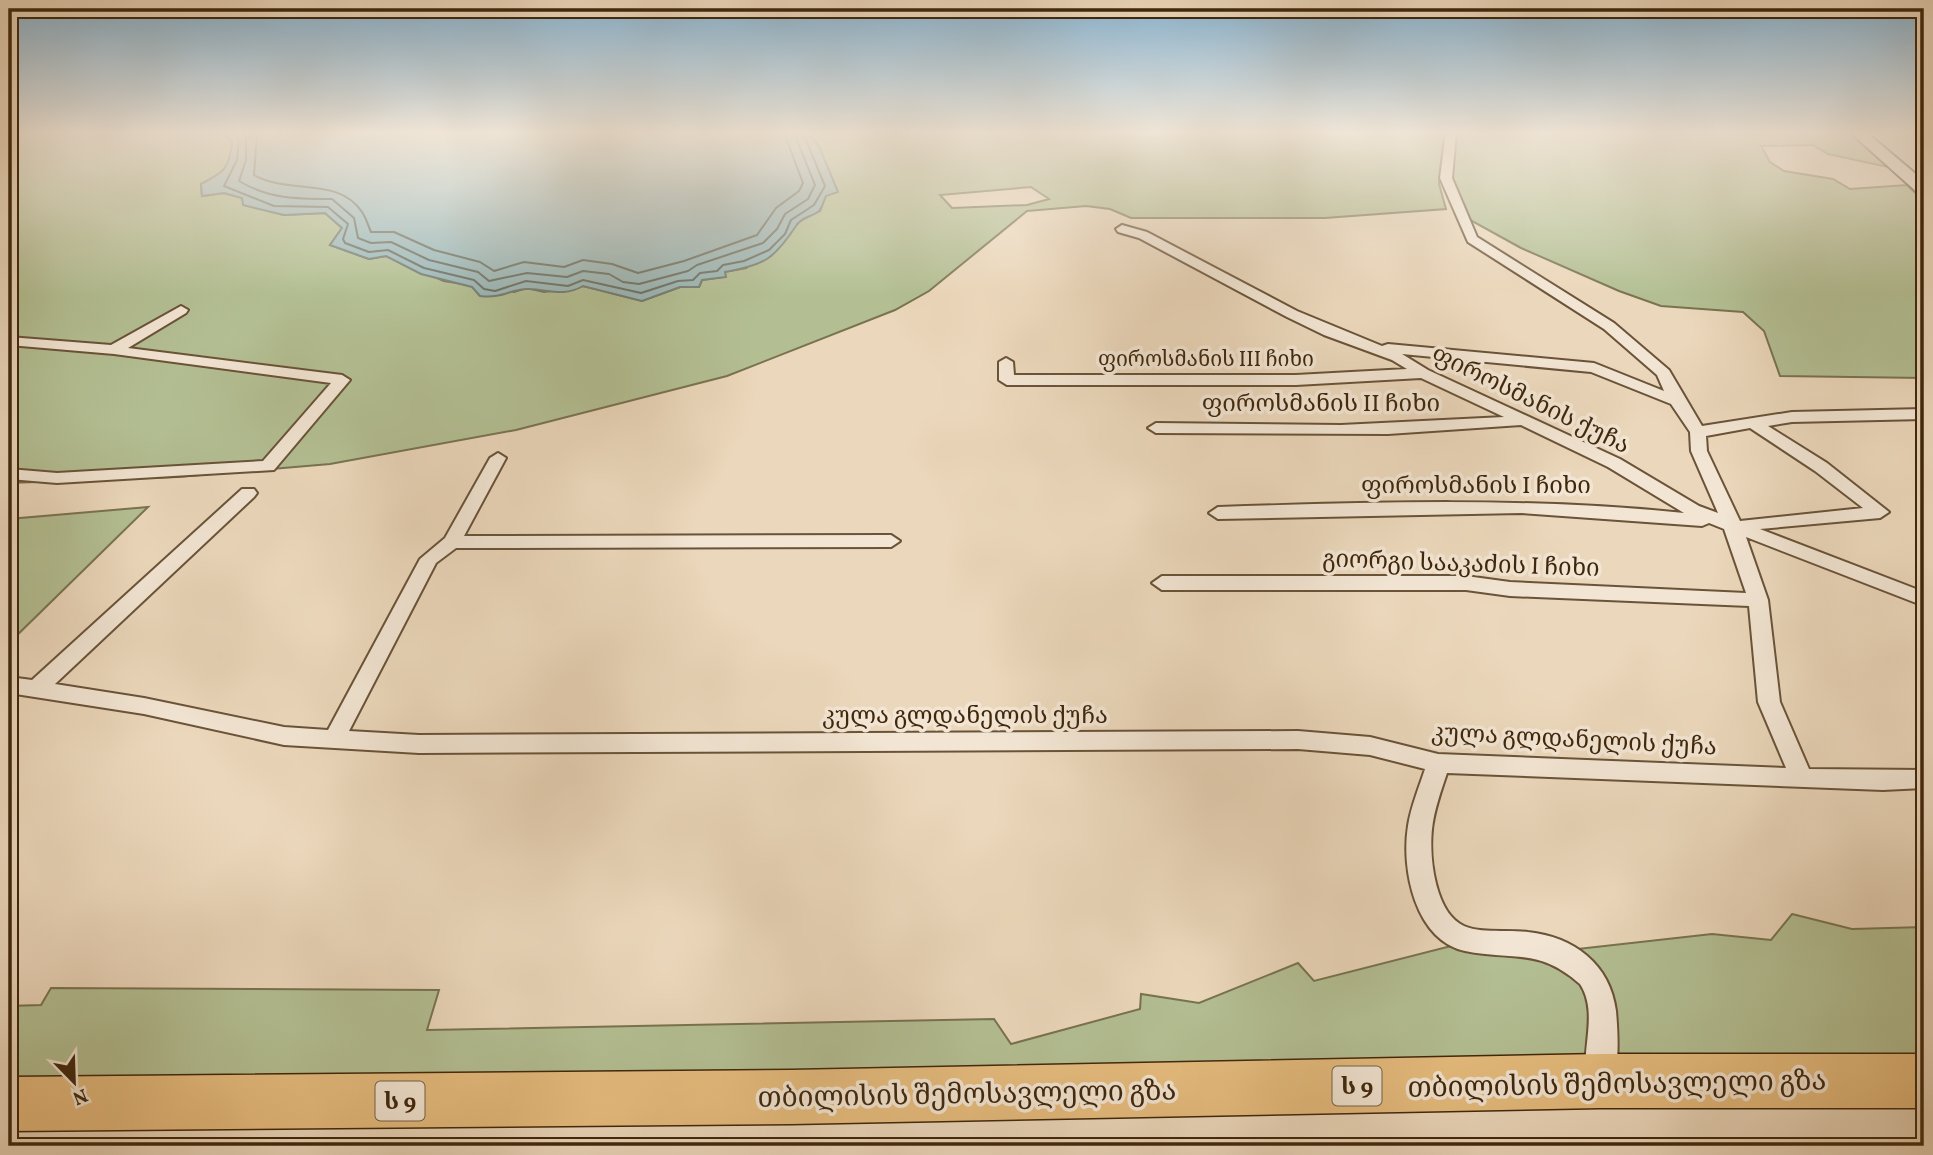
<svg xmlns="http://www.w3.org/2000/svg" width="1933" height="1155" font-family="Vollkorn,'Noto Serif Georgian',serif">
<rect width="100%" height="100%" fill="#ebd7bb"/>
<filter id="stains"><feTurbulence type="fractalNoise" baseFrequency=".00286" numOctaves="4"/><feColorMatrix values="0 0 0 0 .2 0 0 0 0 .09 0 0 0 0 .02 0 0 0 .5 -.17"/></filter>
<radialGradient id="worn" r=".72"><stop offset=".6" stop-color="#630" stop-opacity="0"/><stop offset="1" stop-color="#630" stop-opacity=".3"/></radialGradient>
<!-- green -->
<path fill="#b3bf93" stroke="#797350" stroke-width="2" fill-rule="evenodd" d="M 9,133 L 222,133 L 232,141 C 230,168 225,172 201,184 L 202,196 L 224,193 L 242,198 L 244,205 L 284,215 L 325,213 L 342,228 L 330,245 L 369,259 L 386,256 L 444,281 L 514,292 L 527,288 L 544,292 L 583,286 L 642,301 L 680,287 L 699,287 L 702,280 L 725,277 L 724,272 L 746,268 L 805,217 L 820,211 L 831,182 L 819,146 L 808,133 L 1444,133 L 1439,184 L 1446,209 L 1325,218 L 1131,218 L 1110,209 L 1086,206 L 1027,211 L 929,291 L 895,310 L 727,376 L 516,430 L 330,464 L 177,477 L 9,483 ZM 1031,187 L 1049,199 L 1027,205 L 952,208 L 940,195 Z
M 1455,133 L 1853,133 L 1878,154 L 1888,167 L 1828,154 L 1813,145 L 1761,146 L 1770,162 L 1784,171 L 1833,179 L 1850,189 L 1907,185 L 1924,202 L 1924,378 L 1780,376 L 1764,331 L 1743,312 L 1661,306 L 1619,291 L 1521,248 L 1463,216 L 1452,182 Z
M 148,507 L 9,643 L 9,519 Z
M 1792,914 L 1852,929 L 1924,927 L 1924,1065 L 9,1083 L 9,1006 L 41,1005 L 51,988 L 439,990 L 427,1030 L 994,1019 L 1011,1044 L 1140,1009 L 1141,994 L 1199,1003 L 1298,963 L 1314,981 L 1451,946 L 1533,954 L 1712,934 L 1771,940 Z"/>
<!-- water -->
<path fill="#9bb8b9" stroke="#767e74" stroke-width="2" d="M 222,133 L 808,133 L 819,146 L 838,192 L 826,196 C 824,200 822,208 819,211 C 812,217 801,217 796,226 C 774,259 765,265 725,272 L 726,277 L 702,280 L 699,287 L 680,287 L 642,301 L 583,286 C 564,297 550,290 529,289 C 511,288 504,299 480,296 L 472,287 L 421,274 L 386,256 L 369,259 L 330,245 L 342,228 L 325,213 L 284,215 L 243,205 L 242,198 L 224,193 L 202,196 L 201,184 C 225,172 230,168 232,141 Z"/>
<g fill="none" stroke-linecap="round" stroke-linejoin="round">
<!-- shore -->
<path stroke="#6d7062" stroke-width="2" d="M 234,133 L 239,140 L 237,160 L 224,186 L 274,206 L 328,207 L 348,224 L 343,239 L 345,243 L 369,252 L 388,250 L 424,268 L 474,280 L 484,289 L 495,291 L 526,281 L 568,286 L 583,280 L 641,293 L 678,281 L 693,280 L 700,273 L 717,271 L 723,265 L 744,261 L 769,250 L 785,234 L 791,220 L 814,205 L 825,186 L 803,133
M 246,133 L 246,160 L 239,181 C 269,199 297,199 332,199 L 354,218 L 358,238 L 371,243 L 391,242 L 429,260 L 478,272 L 489,281 L 527,273 L 567,277 L 583,271 L 609,274 L 623,282 L 639,284 L 688,271 L 697,265 L 763,243 L 777,229 L 785,214 L 808,199 L 815,185 L 794,133
M 257,133 L 254,175 C 290,195 338,176 362,212 C 366,218 368,225 371,232 L 394,232 L 434,250 L 480,262 L 494,271 L 524,262 L 564,267 L 583,260 L 612,264 L 638,273 L 684,261 L 757,235 L 776,208 L 799,191 L 803,183 L 784,133"/>
<defs>
<path id="street" d="M 1446,133 L 1456,133 L 1452,178 L 1477,237 L 1614,323 L 1669,370 L 1702,426 L 1792,412 L 1924,409 L 1924,419 L 1792,422 L 1768,426 L 1827,463 L 1889,512 L 1880,518 L 1760,529 L 1924,592 L 1924,606 L 1746,537 L 1768,600 L 1780,702 L 1809,769 L 1924,770 L 1924,788 L 1883,790 L 1447,773 C 1441,791 1434,810 1432,829 C 1429,858 1435,913 1464,926 C 1483,934 1508,929 1528,932 C 1574,937 1610,964 1616,1011 C 1618,1035 1620,1068 1610,1090 L 1600,1095 L 1590,1090 C 1576,1058 1601,1016 1580,984 C 1538,947 1514,961 1465,951 C 1415,940 1401,869 1408,826 C 1411,806 1419,788 1425,769 L 1370,755 L 1298,749 L 419,753 L 284,745 L 144,714 L 9,693 L 9,677 L 32,680 L 242,489 L 254,489 L 257,493 L 254,497 L 55,684 L 144,698 L 284,727 L 328,730 L 420,559 L 445,538 L 490,458 L 498,453 L 506,458 L 464,536 L 891,535 L 900,541 L 891,547 L 456,548 L 436,563 L 349,731 L 419,735 L 1298,731 L 1370,737 L 1438,754 L 1786,768 L 1758,702 L 1749,606 L 1510,596 L 1466,590 L 1162,590 L 1152,583 L 1162,576 L 1466,576 L 1510,582 L 1746,593 L 1724,529 L 1709,523 L 1702,526 L 1521,513 L 1218,519 L 1209,513 L 1218,507 C 1374,502 1529,497 1684,513 L 1608,467 L 1521,425 L 1388,434 L 1156,433 L 1148,428 L 1156,423 L 1341,425 L 1504,417 L 1421,378 L 1296,385 L 1007,385 L 999,380 L 999,362 L 1006,358 L 1013,362 L 1014,375 L 1296,375 L 1407,369 L 1392,360 L 1324,335 L 1287,317 L 1139,238 L 1118,232 L 1116,229 L 1122,225 L 1147,232 L 1297,311 L 1382,346 L 1388,344 L 1594,363 L 1664,391 L 1657,375 L 1604,329 L 1468,242 L 1440,178 ZM 1402,354 L 1591,372 L 1671,404 L 1690,432 L 1691,451 L 1718,513 L 1699,506 L 1620,459 L 1428,370 ZM 1750,428 L 1815,471 L 1863,508 L 1740,521 L 1707,451 L 1706,436 Z
M 181,306 L 188,310 L 186,313 L 128,348 L 342,375 L 350,380 L 274,470 L 57,483 L 9,479 L 9,469 L 57,473 L 263,461 L 331,383 L 114,354 L 9,345 L 9,337 L 111,345 Z"/>
<path id="secondary" d="M 1851,133 L 1867,133 L 1924,181 L 1924,194 L 1918,193 Z"/>
<path id="highway" d="M 1600,1054 L 1924,1054 L 1924,1108 L 1600,1108 L 791,1124 L 9,1131 L 9,1077 L 791,1070 Z"/>
</defs>
<!-- street casing -->
<use href="#street" stroke="#6a5338" stroke-width="4"/>
<!-- secondary casing -->
<use href="#secondary" stroke="#3f270c" stroke-width="4"/>
<!-- highway casing -->
<use href="#highway" stroke="#3f270c" stroke-width="3"/>
<!-- street -->
<use href="#street" fill="#f2e5d3" fill-rule="evenodd"/>
<!-- secondary -->
<use href="#secondary" fill="#f2e5d3" fill-rule="evenodd"/>
<!-- highway -->
<use href="#highway" fill="#e6bc7e" fill-rule="evenodd"/>
</g>
<!-- sky -->
<linearGradient id="sky" x2="0" y2="1"><stop stop-color="#89b6d5"/><stop offset="0.45" stop-color="#f6ede0"/><stop offset="1" stop-color="#f6ede0" stop-opacity="0"/></linearGradient>
<rect width="1933" height="295" fill="url(#sky)"/>
<g text-anchor="middle" stroke-width="7" stroke-linejoin="round" paint-order="stroke">
<!-- far-street labels -->
<g font-size="21" fill="#3f270c" stroke="#f2e5d3">
<text x="1206" y="366">ფიროსმანის III ჩიხი</text>
</g>
<!-- shield labels -->
<g fill="#f2e5d3" stroke="#756048" stroke-width="2">
<rect x="1332.5" y="1066.5" width="49" height="39" rx="5"/>
<rect x="375.5" y="1081.5" width="49" height="39" rx="5"/>
</g>
<g font-size="23" font-weight="bold" fill="#3f270c">
<text x="1357" y="1094">ს 9</text>
<text x="400" y="1109">ს 9</text>
</g>
<!-- street labels -->
<g font-size="24" fill="#3f270c" stroke="#f2e5d3">
<text transform="translate(1531 399) rotate(26)" y="8">ფიროსმანის ქუჩა</text>
<text x="1321" y="411">ფიროსმანის II ჩიხი</text>
<text x="1476" y="493">ფიროსმანის I ჩიხი</text>
<text transform="translate(1461 563) rotate(2)" y="8">გიორგი სააკაძის I ჩიხი</text>
<text x="965" y="723">კულა გლდანელის ქუჩა</text>
<text transform="translate(1574 739) rotate(3)" y="8">კულა გლდანელის ქუჩა</text>
</g>
<!-- near-street labels -->
<g font-size="28" fill="#3f270c" stroke="#f2e5d3">
<text transform="translate(1617 1083) rotate(-1)" y="10">თბილისის შემოსავლელი გზა</text>
<text transform="translate(967 1093) rotate(-1)" y="10">თბილისის შემოსავლელი გზა</text>
</g>
</g>
<!-- margin -->
<rect width="1933" height="1155" fill="none" stroke="#ebd7bb" stroke-width="35"/>
<rect x="10" y="10" width="1912" height="1134" fill="none" stroke="#3f270c" stroke-width="3.5"/>
<rect x="18" y="18" width="1898" height="1120" fill="none" stroke="#3f270c" stroke-width="2"/>
<!-- north arrow -->
<g transform="translate(74 1082) rotate(157)" stroke="#f2e5d3" stroke-width="5" paint-order="stroke">
<path d="M0-5L12 26L0 18L-12 26Z" fill="#3f270c"/>
<text y="-10" font-size="19" font-weight="bold" text-anchor="middle" fill="#3f270c">N</text>
</g>
<rect width="100%" height="100%" filter="url(#stains)"/>
<rect width="100%" height="100%" fill="url(#worn)"/>
</svg>
